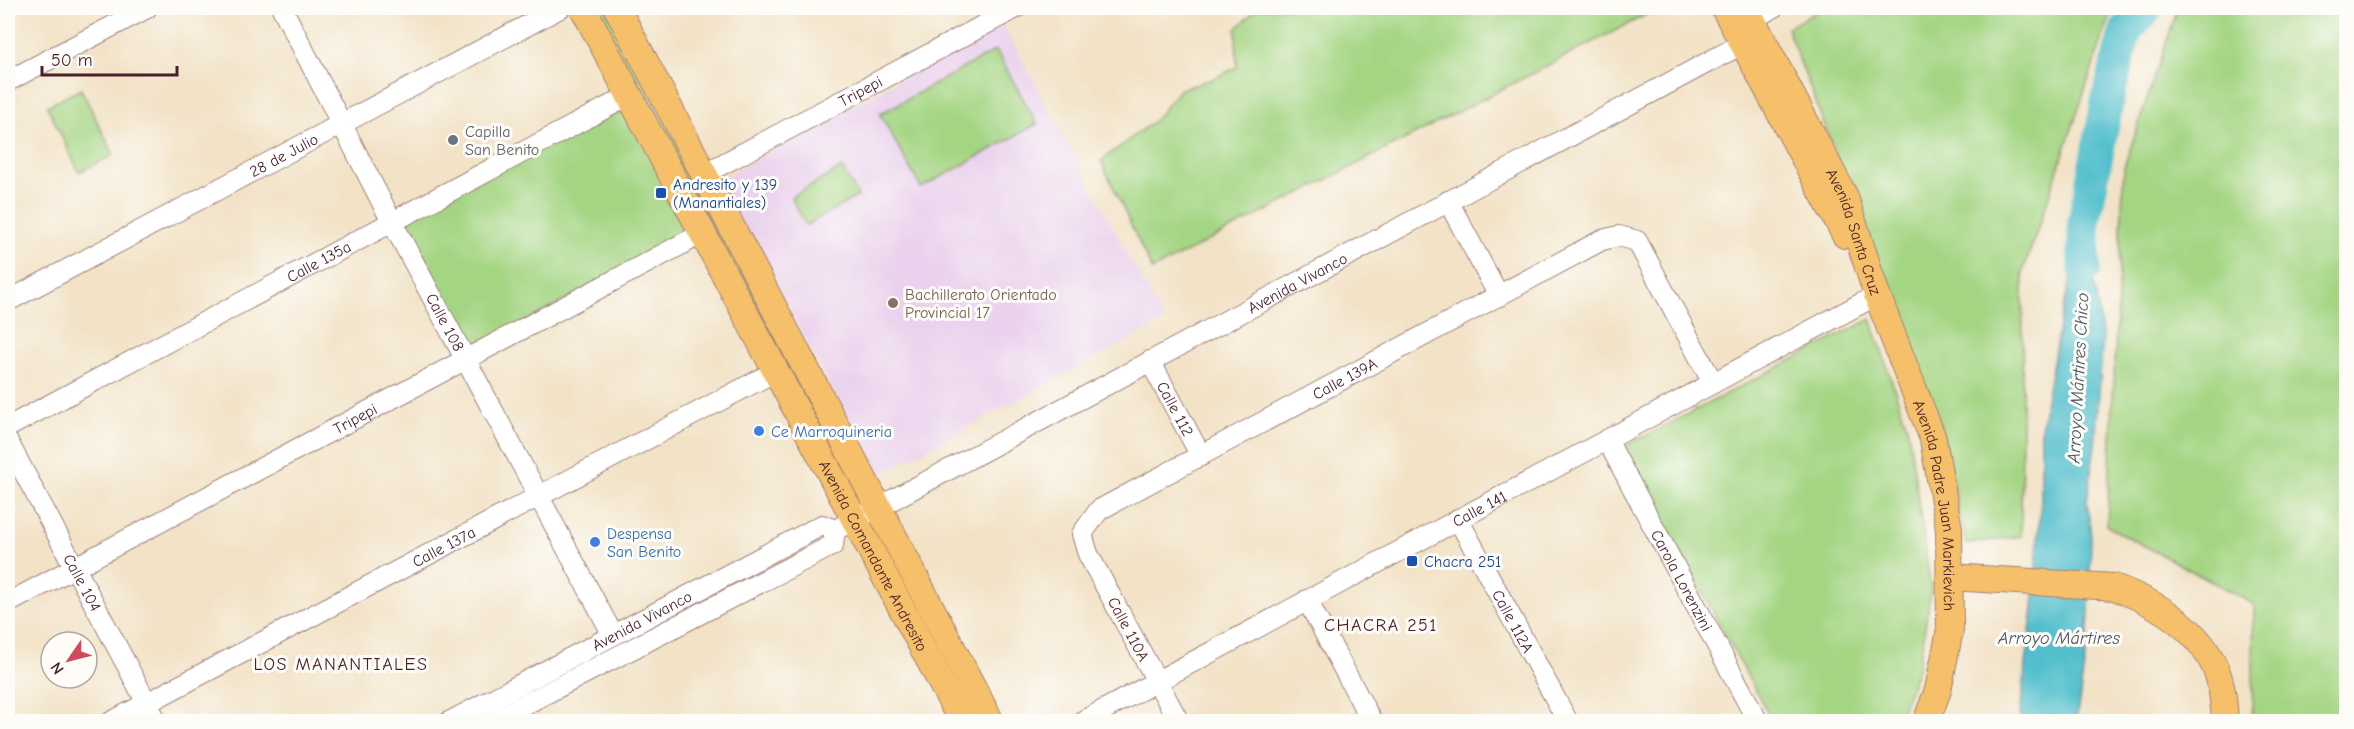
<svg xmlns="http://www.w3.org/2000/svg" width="2354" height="729" font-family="'Comic Neue',sans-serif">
<rect width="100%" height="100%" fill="#fdfcf7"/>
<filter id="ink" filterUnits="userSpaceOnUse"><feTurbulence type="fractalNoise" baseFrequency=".0167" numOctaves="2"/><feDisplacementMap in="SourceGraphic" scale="12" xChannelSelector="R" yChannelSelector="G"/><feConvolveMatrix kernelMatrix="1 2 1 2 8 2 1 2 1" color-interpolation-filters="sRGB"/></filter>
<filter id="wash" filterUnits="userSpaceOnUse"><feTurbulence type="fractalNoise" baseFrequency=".008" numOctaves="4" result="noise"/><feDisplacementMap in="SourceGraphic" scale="24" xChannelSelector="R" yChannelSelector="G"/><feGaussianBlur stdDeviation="1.35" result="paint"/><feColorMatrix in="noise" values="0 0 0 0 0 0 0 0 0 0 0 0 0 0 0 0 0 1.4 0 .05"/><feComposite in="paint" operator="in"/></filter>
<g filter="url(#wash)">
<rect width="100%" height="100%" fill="#f2e2c6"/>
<!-- built -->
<path fill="#ead1ed" d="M 1002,23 L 1164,321 L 877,476 L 823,372 L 717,181 Z"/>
<!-- green -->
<path fill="#a4d583" stroke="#777a57" stroke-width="1.5" d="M 598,8 L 606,8 L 845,468 L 841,471 L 597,10 Z
M 1258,8 L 1659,8 L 1152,270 L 1101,161 L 1155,120 L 1179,90 L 1215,78 L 1237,67 L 1236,29 Z
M 1823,8 L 2113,8 L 2023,272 L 2021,536 L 1966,544 L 1940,424 L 1787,28 Z
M 2178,8 L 2346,8 L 2346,721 L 2252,721 L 2254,604 L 2107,526 L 2124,167 Z
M 996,50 L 1037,124 L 921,188 L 880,114 Z
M 81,89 L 114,155 L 79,172 L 47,106 Z
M 625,100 L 693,232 L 472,350 L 404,221 Z
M 842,168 L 858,196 L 806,225 L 791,197 Z
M 1871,319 L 1908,430 L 1931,590 L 1918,669 L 1898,721 L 1772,721 L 1624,447 Z"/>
<!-- water -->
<path fill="#53bfcd" stroke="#4e6f7c" stroke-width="1.5" d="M 2084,222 L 2103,339 L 2095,445 L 2087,501 L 2091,536 L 2088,638 L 2076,721 L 2019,722 L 2033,608 L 2041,499 L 2041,428 L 2059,328 Z"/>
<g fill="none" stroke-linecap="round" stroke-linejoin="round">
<!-- river -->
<path stroke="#53bfcd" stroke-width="33" d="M 2084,268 L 2084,222 L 2108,98 L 2126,30 L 2147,8"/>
</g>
</g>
<g filter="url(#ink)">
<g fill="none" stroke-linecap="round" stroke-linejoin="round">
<defs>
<g id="minor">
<path id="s1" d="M 282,8 L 392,222 L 613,635"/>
<path d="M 1752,19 L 1773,8"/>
<path d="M 8,81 L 147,8"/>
<path id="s2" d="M 704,174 L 1016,8"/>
<path d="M 1448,201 L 1499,296"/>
<path id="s3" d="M 8,301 L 560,8"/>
<path id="s4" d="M 1150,361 L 1201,456"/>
<path id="s5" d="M 8,427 L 630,95"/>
<path id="s6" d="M 1607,440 L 1758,722"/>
<path id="s7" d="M 8,442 L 157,722"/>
<path id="s8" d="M 1458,519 L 1568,722"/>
<path d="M 1307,600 L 1372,722"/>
<path id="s9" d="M 8,603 L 703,233"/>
<path id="s10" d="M 111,722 L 776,371"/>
<path id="s11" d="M 449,722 L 822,525 L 835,530 L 879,507 L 1755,37"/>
<path d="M 491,722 L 833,545 L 835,530"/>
<path id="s12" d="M 1081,722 L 1877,295"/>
<path id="s13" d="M 1179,722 L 1088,554 L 1082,534 L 1099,510 L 1602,240 L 1619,236 L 1637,241 L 1713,383"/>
</g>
<g id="major">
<path id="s14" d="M 583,8 L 962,722"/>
<path d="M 617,8 L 991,722"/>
<path d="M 1724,8 L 1845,235"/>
<path id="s15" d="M 1746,8 L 1845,197 L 1877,295 L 1933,439 L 1949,529 L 1950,630 L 1938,690 L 1926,722"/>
<path d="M 1950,577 L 2114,587 C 2157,603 2202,629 2218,675 C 2223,690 2224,706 2225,722"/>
</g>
</defs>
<!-- minor casing -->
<use href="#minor" stroke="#9e8078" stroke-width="22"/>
<!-- major casing -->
<use href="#major" stroke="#9e8078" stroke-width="28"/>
<!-- minor -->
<use href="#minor" stroke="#fff" stroke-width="20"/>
<!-- major -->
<use href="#major" stroke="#f6c06b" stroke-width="26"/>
</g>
</g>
<!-- markers -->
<circle fill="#6b7280" stroke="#fdfcf7" stroke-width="2" cx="453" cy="140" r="6"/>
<g fill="#1a4fb4" stroke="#fdfcf7" stroke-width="2">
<rect x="655" y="187" width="12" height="12" rx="3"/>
<rect x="1406" y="555" width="12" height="12" rx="3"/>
</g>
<circle fill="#8d6e63" stroke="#fdfcf7" stroke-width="2" cx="893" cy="303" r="6"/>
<g fill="#3f7fe0" stroke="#fdfcf7" stroke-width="2">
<circle cx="759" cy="431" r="6"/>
<circle cx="595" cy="542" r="6"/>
</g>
<g text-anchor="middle" stroke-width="6" stroke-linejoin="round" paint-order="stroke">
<!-- street labels -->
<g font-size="16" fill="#4a1f2b" stroke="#fdfcf7">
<text dy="6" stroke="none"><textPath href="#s2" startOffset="177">Tripepi</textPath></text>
<text dy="6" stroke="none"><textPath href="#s3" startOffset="312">28 de Julio</textPath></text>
<text dy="6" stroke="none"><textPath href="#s15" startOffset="249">Avenida Santa Cruz</textPath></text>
<text dy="6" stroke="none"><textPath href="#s5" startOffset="352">Calle 135a</textPath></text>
<text dy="6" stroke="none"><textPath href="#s11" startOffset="960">Avenida Vivanco</textPath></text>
<text dy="6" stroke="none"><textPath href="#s1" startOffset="354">Calle 108</textPath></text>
<text dy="6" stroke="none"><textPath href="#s13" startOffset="520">Calle 139A</textPath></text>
<text dy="6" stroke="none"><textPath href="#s4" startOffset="54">Calle 112</textPath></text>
<text dy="6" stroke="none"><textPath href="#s9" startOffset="393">Tripepi</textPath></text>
<text dy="6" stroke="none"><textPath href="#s15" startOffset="537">Avenida Padre Juan Markievich</textPath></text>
<text dy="6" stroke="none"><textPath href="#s12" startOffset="452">Calle 141</textPath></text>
<text dy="6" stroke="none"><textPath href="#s10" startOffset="376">Calle 137a</textPath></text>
<text dy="6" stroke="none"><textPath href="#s14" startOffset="620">Avenida Comandante Andresito</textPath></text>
<text dy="6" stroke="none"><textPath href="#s6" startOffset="159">Carola Lorenzini</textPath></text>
<text dy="6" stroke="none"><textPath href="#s7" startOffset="159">Calle 104</textPath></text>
<text dy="6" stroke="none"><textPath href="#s11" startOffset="218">Avenida Vivanco</textPath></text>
<text dy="6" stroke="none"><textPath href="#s8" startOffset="116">Calle 112A</textPath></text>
<text transform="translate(1129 629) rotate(62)" y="6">Calle 110A</text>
</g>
<!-- worship labels -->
<g font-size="16" fill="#5b616d" stroke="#fdfcf7" text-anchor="start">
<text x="465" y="137">Capilla<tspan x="465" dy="18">San Benito</tspan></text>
</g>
<!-- transit labels -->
<g font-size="16" fill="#164399" stroke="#fdfcf7" text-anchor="start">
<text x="673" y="190">Andresito y 139<tspan x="673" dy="18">(Manantiales)</tspan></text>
<text x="1424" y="567">Chacra 251</text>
</g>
<!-- education labels -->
<g font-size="16" fill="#785e54" stroke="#fdfcf7" text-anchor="start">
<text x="905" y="300">Bachillerato Orientado<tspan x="905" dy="18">Provincial 17</tspan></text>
</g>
<!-- shop labels -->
<g font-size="16" fill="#366cbe" stroke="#fdfcf7" text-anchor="start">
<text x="771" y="437">Ce Marroquineria</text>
<text x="607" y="539">Despensa<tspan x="607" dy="18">San Benito</tspan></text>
</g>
<!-- water labels -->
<g font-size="18" font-style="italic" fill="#4d5764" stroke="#fdfcf7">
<text transform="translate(2078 378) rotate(-87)" y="6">Arroyo Mártires Chico</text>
<text x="2059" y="644">Arroyo Mártires</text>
</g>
<!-- neighbourhood labels -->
<g font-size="18" letter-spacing="1.5" fill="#4a1f2b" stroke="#fdfcf7">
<text x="1381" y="631">CHACRA 251</text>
<text x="341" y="670">LOS MANANTIALES</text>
</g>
</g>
<!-- margin -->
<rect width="2354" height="729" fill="none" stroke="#fdfcf7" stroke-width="30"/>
<!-- north arrow -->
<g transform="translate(69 660) rotate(235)"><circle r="28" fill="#fdfcf7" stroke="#b5a4a5" stroke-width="1.5"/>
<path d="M0-4.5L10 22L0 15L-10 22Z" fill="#d1495b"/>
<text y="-9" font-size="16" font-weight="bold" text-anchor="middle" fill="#4a1f2b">N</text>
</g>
<!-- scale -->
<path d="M42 66v9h135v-9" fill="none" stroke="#4a1f2b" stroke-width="3"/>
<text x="51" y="66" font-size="18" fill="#4a1f2b" stroke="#fdfcf7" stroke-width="4.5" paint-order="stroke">50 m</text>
</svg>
